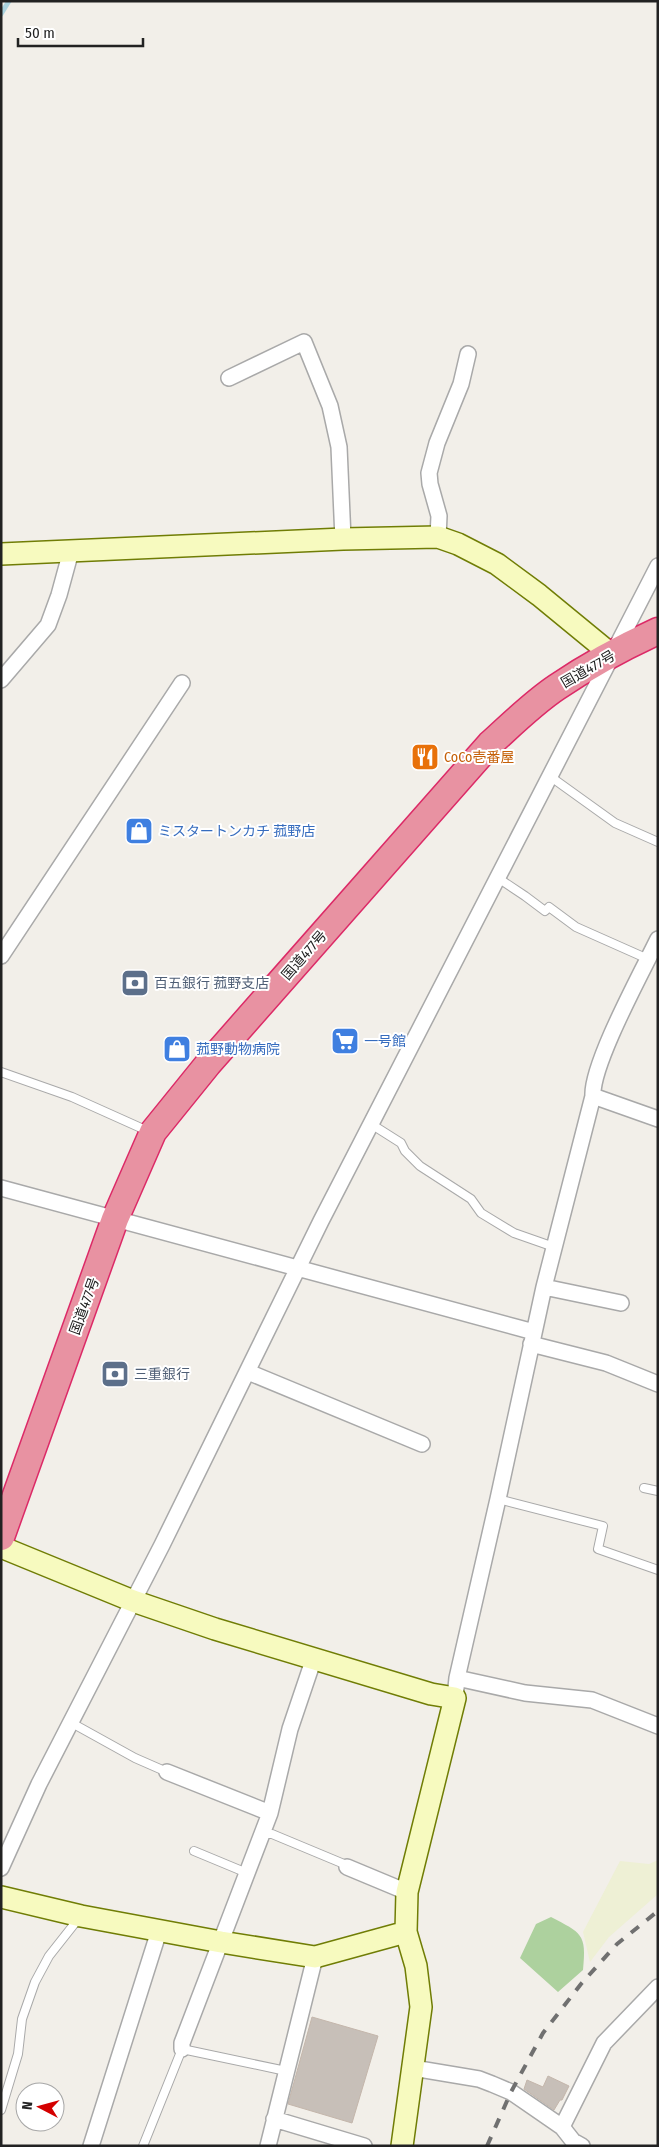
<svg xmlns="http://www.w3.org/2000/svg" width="659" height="2147" font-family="'Fira Sans Condensed','Noto Sans JP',sans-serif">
<rect width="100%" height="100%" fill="#f2efe9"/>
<!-- farmland -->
<path fill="#eef0d5" d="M 658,1860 L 658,1894 L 609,1937 L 590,1962 L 583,1932 L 620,1861 L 649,1864 Z"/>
<!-- forest -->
<path fill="#add19e" d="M 551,1917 C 581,1933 587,1933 583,1970 L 558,1992 L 520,1958 L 536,1924 Z"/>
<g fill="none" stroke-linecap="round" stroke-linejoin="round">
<!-- stream -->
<path stroke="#aad3df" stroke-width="5" d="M 1,14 L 9,1"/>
</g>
<!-- building -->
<path fill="#c7bfb8" stroke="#c4b6ab" d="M 312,2017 L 378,2036 L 352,2123 L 288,2104 Z
M 548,2076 L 569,2086 L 562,2100 L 560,2100 L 554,2110 L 524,2089 L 527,2080 L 543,2087 Z"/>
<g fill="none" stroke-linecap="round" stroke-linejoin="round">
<defs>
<path id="lane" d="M 551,777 L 615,823 L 658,842
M 498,878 L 525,896 L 545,911 L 549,907 L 576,927 L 648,959
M 1,1072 L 72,1097 L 150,1132
M 371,1124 L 401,1143 L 405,1151 L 420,1166 L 471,1199 L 481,1213 L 514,1233 L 554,1247
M 644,1488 L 658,1491
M 498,1499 L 603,1526 L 598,1549 L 658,1570
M 70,1722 L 135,1758 L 167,1772
M 263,1834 L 272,1834 L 344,1864 L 347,1867
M 194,1851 L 247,1873
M 1,2110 L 18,2054 L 22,2019 L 35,1982 L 49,1956 L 79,1918
M 143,2146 L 182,2049 L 286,2071"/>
<path id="street" d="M 229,378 L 304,342 L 330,406 L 339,447 L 343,539
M 438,537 L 439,516 L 430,484 L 429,473 L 437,443 L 461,384 L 468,354
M 1,680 L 48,625 L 59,595 L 71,551
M 1,956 L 182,683
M 593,1096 L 658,1119
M 1,1188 L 534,1332
M 544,1287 L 621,1303
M 531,1344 L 606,1363 L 658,1384
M 248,1372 L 422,1444
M 457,1678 L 525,1693 L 592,1700 L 658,1726
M 455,1698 L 457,1678 L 498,1499 L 544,1287 L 593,1096 C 591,1065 642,972 658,939
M 167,1772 L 270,1813
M 347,1867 L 407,1892
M 1,1868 L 39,1784 L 162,1545 L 321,1221 L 658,566
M 182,2049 L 182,2043 L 270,1813 L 290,1729 L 314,1658
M 413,2068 L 479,2079 L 492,2084 L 511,2092 L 533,2107 L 562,2127 L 573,2141 L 582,2146
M 274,2119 L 364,2146
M 562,2127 L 604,2043 L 658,1987
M 91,2146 L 159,1931
M 268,2146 L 315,1957"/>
<path id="secondary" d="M 1,554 L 343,539 L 438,537 L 458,544 L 497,564 L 539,595 L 612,655
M 1,1547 L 133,1601 L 215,1629 L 431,1694 L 455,1698 L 407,1892 L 406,1932 L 416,1966 L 421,2007 L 402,2146
M 1,1897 L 81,1916 L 221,1942 L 315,1957 L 406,1932"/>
<path id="highway" d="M 1,1537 L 115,1219 L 153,1132 L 208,1064 L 490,744 C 511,725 533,703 557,687 C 588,666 623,647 658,631"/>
</defs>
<!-- lane casing -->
<use href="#lane" stroke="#a9a9a9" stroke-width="10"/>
<!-- street casing -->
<use href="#street" stroke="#a9a9a9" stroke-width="18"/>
<!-- secondary casing -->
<use href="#secondary" stroke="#707d05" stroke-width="24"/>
<!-- highway casing -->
<use href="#highway" stroke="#dc2a67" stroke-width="29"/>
<!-- lane -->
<use href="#lane" stroke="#fff" stroke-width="8"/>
<!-- street -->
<use href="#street" stroke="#fff" stroke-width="15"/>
<!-- secondary -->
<use href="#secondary" stroke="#f7fabf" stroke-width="21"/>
<!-- highway -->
<use href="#highway" stroke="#e892a2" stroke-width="26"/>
<!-- rail -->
<path stroke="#707070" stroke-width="4" stroke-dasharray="10 10" stroke-linecap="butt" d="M 487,2146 L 511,2092 L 543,2033 L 581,1984 L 617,1944 L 658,1911"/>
</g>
<!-- icons -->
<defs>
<symbol id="restaurant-square" viewBox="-11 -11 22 22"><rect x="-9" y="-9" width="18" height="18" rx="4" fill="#e8710a" stroke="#fff"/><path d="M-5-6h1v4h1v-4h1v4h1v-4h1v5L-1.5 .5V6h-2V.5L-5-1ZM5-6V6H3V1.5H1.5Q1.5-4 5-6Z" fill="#fff"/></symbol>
<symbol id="shop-square" viewBox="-11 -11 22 22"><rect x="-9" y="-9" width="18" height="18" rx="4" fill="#3f7fe0" stroke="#fff"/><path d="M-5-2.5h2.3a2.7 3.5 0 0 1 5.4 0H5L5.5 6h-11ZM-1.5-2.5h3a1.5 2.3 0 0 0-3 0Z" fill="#fff"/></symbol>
<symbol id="bank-square" viewBox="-11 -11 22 22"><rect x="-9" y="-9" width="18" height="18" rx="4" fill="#5c6f8a" stroke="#fff"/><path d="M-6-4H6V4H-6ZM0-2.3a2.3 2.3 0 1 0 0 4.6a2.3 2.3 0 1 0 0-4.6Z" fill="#fff"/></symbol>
<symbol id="supermarket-square" viewBox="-11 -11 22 22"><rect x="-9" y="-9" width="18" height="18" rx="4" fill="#3f7fe0" stroke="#fff"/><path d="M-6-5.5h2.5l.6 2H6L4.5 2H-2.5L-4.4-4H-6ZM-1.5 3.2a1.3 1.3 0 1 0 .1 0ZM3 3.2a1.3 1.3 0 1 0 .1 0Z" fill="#fff"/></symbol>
</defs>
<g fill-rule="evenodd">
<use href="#restaurant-square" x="409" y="741" width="32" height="32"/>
<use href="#shop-square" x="123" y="815" width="32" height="32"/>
<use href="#bank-square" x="119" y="967" width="32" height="32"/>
<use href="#supermarket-square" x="329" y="1025" width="32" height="32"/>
<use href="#shop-square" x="161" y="1033" width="32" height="32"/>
<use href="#bank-square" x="99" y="1358" width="32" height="32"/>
</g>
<g text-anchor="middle" stroke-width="4" stroke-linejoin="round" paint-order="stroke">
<!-- street labels -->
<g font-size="14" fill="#222" stroke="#fff">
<text transform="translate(588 669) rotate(-30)" y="5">国道477号</text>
<text transform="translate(304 955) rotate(-49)" y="5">国道477号</text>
<text transform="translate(84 1306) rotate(-70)" y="5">国道477号</text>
</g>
<!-- food labels -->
<g font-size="14" fill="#c56008" stroke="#fff" text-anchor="start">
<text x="444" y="762">CoCo壱番屋</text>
</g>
<!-- shop labels -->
<g font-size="14" fill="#366cbe" stroke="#fff" text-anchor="start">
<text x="158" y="836">ミスタートンカチ 菰野店</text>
<text x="364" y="1046">一号館</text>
<text x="196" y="1054">菰野動物病院</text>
</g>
<!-- service labels -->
<g font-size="14" fill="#4e5e75" stroke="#fff" text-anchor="start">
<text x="154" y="988">百五銀行 菰野支店</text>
<text x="134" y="1379">三重銀行</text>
</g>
</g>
<!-- border -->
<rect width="659" height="2147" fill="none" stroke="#222222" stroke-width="5"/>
<!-- north arrow -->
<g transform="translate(40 2107) rotate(276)"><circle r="24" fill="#ffffff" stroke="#a7a7a7"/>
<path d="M0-4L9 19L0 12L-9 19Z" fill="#d40000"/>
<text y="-8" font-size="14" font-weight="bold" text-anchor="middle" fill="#222222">N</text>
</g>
<!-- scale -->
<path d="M18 38v8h125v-8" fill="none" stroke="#222222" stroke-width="2.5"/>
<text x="25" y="38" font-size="15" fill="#222222" stroke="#ffffff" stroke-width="4" paint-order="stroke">50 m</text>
</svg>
